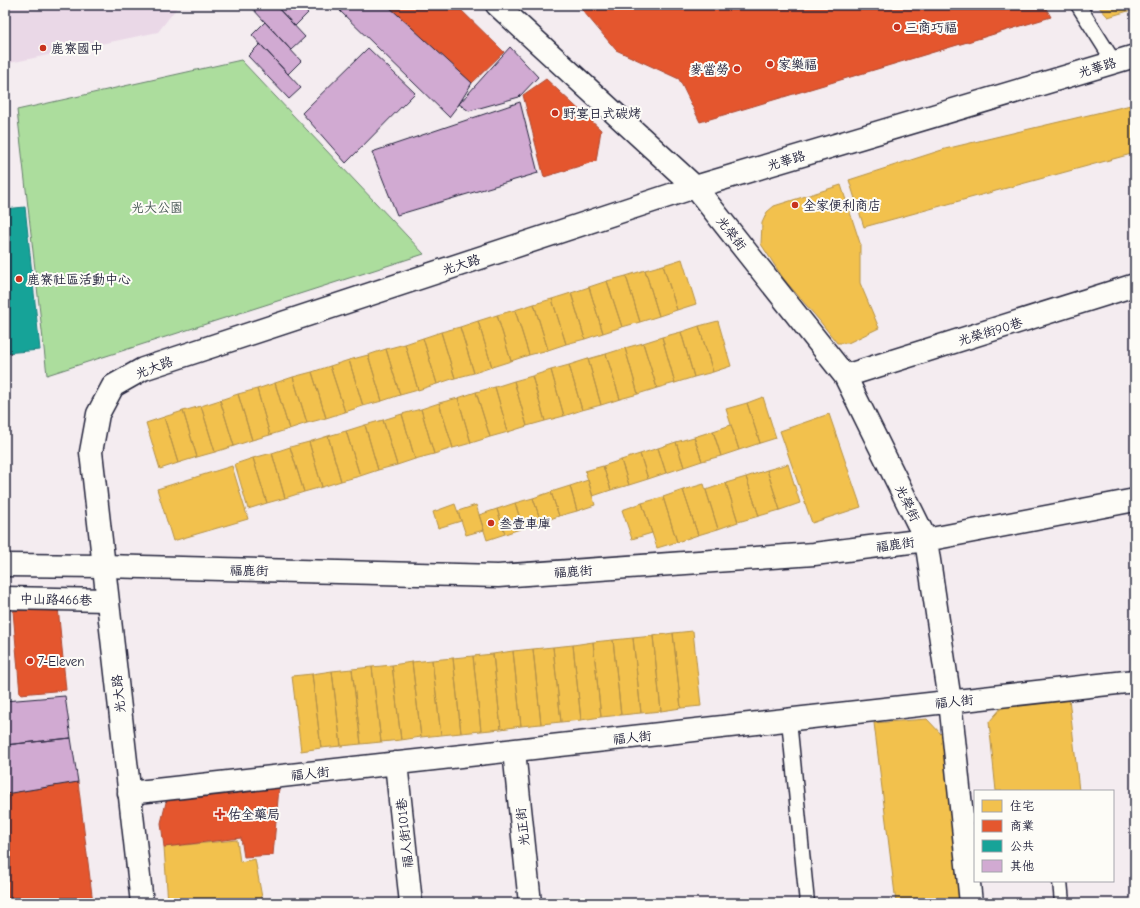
<svg xmlns="http://www.w3.org/2000/svg" width="1140" height="908" font-family="'Comic Neue','LXGW WenKai TC',sans-serif">
<rect width="100%" height="100%" fill="#f4ecf0"/>
<filter id="ink" filterUnits="userSpaceOnUse"><feTurbulence type="fractalNoise" baseFrequency=".025" numOctaves="2"/><feDisplacementMap in="SourceGraphic" scale="8" xChannelSelector="R" yChannelSelector="G"/><feConvolveMatrix kernelMatrix="1 2 1 2 8 2 1 2 1" color-interpolation-filters="sRGB"/></filter>
<g filter="url(#ink)">
<!-- built -->
<path fill="#ead8e7" d="M 5,5 L 179,5 L 158,32 L 5,64 Z"/>
<!-- green -->
<path fill="#acdd9d" stroke="#67806c" d="M 241,60 L 424,254 L 47,375 L 17,110 Z"/>
<!-- homes -->
<path fill="#f2c14e" stroke="#b49148" d="M 1097,5 L 1135,5 L 1135,9 L 1108,17 Z
M 1135,104 L 1135,153 L 864,227 L 849,180 L 945,149 Z
M 841,185 L 860,243 L 860,283 L 879,328 L 848,343 L 837,343 L 819,320 L 783,278 L 761,244 L 762,223 L 767,212 L 774,206 Z
M 682,259 L 696,304 L 677,310 L 663,265 Z
M 663,265 L 677,310 L 659,316 L 645,270 Z
M 645,270 L 659,316 L 640,322 L 626,276 Z
M 626,276 L 640,322 L 622,327 L 607,281 Z
M 607,281 L 622,327 L 603,333 L 589,287 Z
M 589,287 L 603,333 L 585,339 L 571,293 Z
M 571,293 L 585,339 L 566,344 L 552,299 Z
M 552,299 L 566,344 L 548,350 L 534,304 Z
M 534,304 L 548,350 L 529,355 L 515,310 Z
M 515,310 L 529,355 L 511,361 L 497,315 Z
M 497,315 L 511,361 L 492,367 L 478,321 Z
M 478,321 L 492,367 L 474,373 L 460,327 Z
M 718,321 L 731,366 L 713,372 L 699,326 Z
M 699,326 L 713,372 L 694,377 L 681,332 Z
M 460,327 L 474,373 L 455,378 L 441,332 Z
M 441,332 L 455,378 L 437,384 L 423,338 Z
M 681,332 L 694,377 L 675,383 L 662,337 Z
M 662,337 L 675,383 L 657,388 L 643,343 Z
M 423,338 L 437,384 L 418,390 L 405,344 Z
M 643,343 L 657,388 L 638,394 L 625,348 Z
M 405,344 L 418,390 L 400,395 L 386,349 Z
M 625,348 L 638,394 L 620,399 L 606,354 Z
M 386,349 L 400,395 L 382,401 L 368,355 Z
M 606,354 L 620,399 L 601,405 L 588,359 Z
M 368,355 L 382,401 L 363,406 L 349,360 Z
M 588,359 L 601,405 L 582,410 L 569,365 Z
M 349,360 L 363,406 L 345,412 L 330,366 Z
M 569,365 L 582,410 L 564,416 L 551,370 Z
M 330,366 L 345,412 L 326,418 L 312,372 Z
M 551,370 L 564,416 L 545,421 L 532,376 Z
M 312,372 L 326,418 L 307,423 L 293,377 Z
M 532,376 L 545,421 L 527,426 L 514,381 Z
M 293,377 L 307,423 L 289,429 L 275,383 Z
M 514,381 L 527,426 L 508,432 L 495,387 Z
M 275,383 L 289,429 L 270,435 L 257,389 Z
M 495,387 L 508,432 L 490,437 L 476,392 Z
M 257,389 L 270,435 L 252,440 L 238,394 Z
M 476,392 L 490,437 L 471,443 L 458,398 Z
M 238,394 L 252,440 L 234,446 L 220,400 Z
M 763,397 L 776,438 L 760,443 L 747,403 Z
M 458,398 L 471,443 L 453,448 L 439,403 Z
M 220,400 L 234,446 L 215,452 L 201,406 Z
M 439,403 L 453,448 L 434,454 L 421,409 Z
M 747,403 L 760,443 L 739,450 L 726,409 Z
M 201,406 L 215,452 L 197,457 L 183,411 Z
M 421,409 L 434,454 L 415,459 L 402,414 Z
M 183,411 L 197,457 L 178,463 L 164,417 Z
M 402,414 L 415,459 L 397,465 L 383,420 Z
M 829,414 L 861,507 L 812,523 L 780,431 Z
M 164,417 L 178,463 L 160,469 L 146,423 Z
M 383,420 L 397,465 L 378,470 L 365,425 Z
M 365,425 L 378,470 L 360,476 L 346,431 Z
M 731,425 L 739,450 L 721,456 L 713,431 Z
M 346,431 L 360,476 L 341,481 L 328,436 Z
M 713,431 L 721,456 L 702,461 L 694,437 Z
M 328,436 L 341,481 L 322,487 L 309,442 Z
M 694,437 L 702,461 L 684,467 L 676,442 Z
M 309,442 L 322,487 L 304,492 L 290,447 Z
M 676,442 L 684,467 L 666,473 L 658,448 Z
M 290,447 L 304,492 L 285,498 L 272,453 Z
M 658,448 L 666,473 L 648,479 L 640,454 Z
M 272,453 L 285,498 L 267,503 L 253,458 Z
M 640,454 L 648,479 L 629,485 L 621,460 Z
M 253,458 L 267,503 L 248,509 L 235,464 Z
M 621,460 L 629,485 L 611,490 L 603,466 Z
M 788,464 L 800,503 L 780,510 L 767,470 Z
M 232,466 L 248,519 L 173,541 L 157,489 Z
M 603,466 L 611,490 L 593,496 L 585,471 Z
M 767,470 L 780,510 L 759,516 L 746,477 Z
M 746,477 L 759,516 L 738,522 L 726,483 Z
M 588,480 L 595,505 L 577,511 L 570,486 Z
M 726,483 L 738,522 L 718,529 L 706,490 Z
M 704,484 L 718,529 L 698,535 L 683,490 Z
M 570,486 L 577,511 L 559,516 L 551,492 Z
M 683,490 L 698,535 L 677,542 L 663,497 Z
M 551,492 L 559,516 L 541,522 L 533,498 Z
M 663,497 L 677,542 L 657,548 L 642,503 Z
M 533,498 L 541,522 L 523,528 L 515,503 Z
M 515,503 L 523,528 L 505,534 L 497,509 Z
M 642,503 L 652,533 L 632,539 L 622,510 Z
M 455,504 L 461,521 L 438,528 L 433,512 Z
M 476,505 L 484,530 L 466,535 L 458,511 Z
M 497,509 L 505,534 L 487,540 L 479,515 Z
M 693,631 L 701,706 L 681,708 L 673,633 Z
M 673,633 L 681,708 L 661,711 L 653,636 Z
M 653,636 L 661,711 L 641,713 L 633,638 Z
M 633,638 L 641,713 L 621,715 L 613,640 Z
M 613,640 L 621,715 L 601,717 L 593,642 Z
M 593,642 L 601,717 L 581,720 L 573,645 Z
M 573,645 L 581,720 L 561,722 L 553,647 Z
M 553,647 L 561,722 L 541,724 L 533,649 Z
M 533,649 L 541,724 L 521,726 L 513,651 Z
M 513,651 L 521,726 L 501,729 L 493,654 Z
M 493,654 L 501,729 L 481,731 L 473,656 Z
M 473,656 L 481,731 L 461,733 L 453,658 Z
M 453,658 L 461,733 L 441,735 L 432,660 Z
M 432,660 L 441,735 L 421,737 L 412,662 Z
M 412,662 L 421,737 L 401,740 L 392,665 Z
M 392,665 L 401,740 L 381,742 L 372,667 Z
M 372,667 L 381,742 L 361,744 L 352,669 Z
M 352,669 L 361,744 L 341,746 L 332,671 Z
M 332,671 L 341,746 L 321,748 L 312,674 Z
M 312,674 L 321,748 L 301,751 L 292,676 Z
M 1069,698 L 1079,791 L 996,791 L 989,722 L 1003,706 Z
M 927,719 L 942,735 L 963,903 L 896,903 L 874,723 Z
M 237,840 L 240,862 L 255,859 L 263,903 L 168,903 L 164,847 Z"/>
<!-- shops -->
<path fill="#e4572e" stroke="#aa4732" d="M 387,5 L 456,5 L 504,52 L 472,83 Z
M 578,5 L 1044,5 L 1051,17 L 700,122 L 679,79 L 616,50 Z
M 546,79 L 601,130 L 596,161 L 544,177 L 523,95 Z
M 58,607 L 66,690 L 20,694 L 13,611 Z
M 78,782 L 93,903 L 8,903 L 5,869 L 5,794 Z
M 279,788 L 273,855 L 244,857 L 241,838 L 164,847 L 161,823 L 168,794 Z"/>
<!-- public -->
<path fill="#17a398" stroke="#1a7c7c" d="M 25,207 L 40,350 L 5,353 L 5,209 Z"/>
<!-- building -->
<path fill="#d1aad2" stroke="#22223b" d="M 256,5 L 275,5 L 305,37 L 291,50 L 252,8 Z
M 275,5 L 300,5 L 308,13 L 295,26 Z
M 344,5 L 387,5 L 472,83 L 459,104 L 449,117 L 340,11 Z
M 265,22 L 301,61 L 288,74 L 252,35 Z
M 260,44 L 301,88 L 289,99 L 248,56 Z
M 510,47 L 538,77 L 519,97 L 469,111 L 459,104 Z
M 368,48 L 415,93 L 346,163 L 302,113 Z
M 520,102 L 538,173 L 397,215 L 372,152 Z
M 65,696 L 71,738 L 5,745 L 5,701 Z
M 71,738 L 78,782 L 5,794 L 5,745 Z"/>
<g fill="none" stroke-linecap="round" stroke-linejoin="round">
<defs>
<path id="lane" d="M 1078,5 L 1114,62
M 789,720 L 807,903
M 1060,881 L 1062,903"/>
<path id="street" d="M 695,187 L 845,376 L 926,540 L 950,701 L 971,903
M 845,376 L 1135,285
M 5,565 L 103,566 L 498,576 L 814,554 L 926,540 L 1135,500
M 5,598 L 107,600
M 514,751 L 530,903
M 396,763 L 411,903
M 129,793 L 1135,681"/>
<path id="secondary" d="M 497,5 L 695,187
M 142,903 L 91,452 L 98,414 L 113,386 L 143,369 L 695,187 L 1135,56"/>
</defs>
<!-- lane casing -->
<use href="#lane" stroke="#22223b" stroke-width="17"/>
<!-- street casing -->
<use href="#street" stroke="#22223b" stroke-width="25"/>
<!-- secondary casing -->
<use href="#secondary" stroke="#22223b" stroke-width="25"/>
<!-- lane -->
<use href="#lane" stroke="#fdfcf7" stroke-width="14"/>
<!-- street -->
<use href="#street" stroke="#fdfcf7" stroke-width="22"/>
<!-- secondary -->
<use href="#secondary" stroke="#fdfcf7" stroke-width="22"/>
</g>
</g>
<!-- markers -->
<g fill="#c8321e" stroke="#fdfcf7" stroke-width="1.5">
<circle cx="897" cy="27" r="4"/>
<circle cx="43" cy="48" r="4"/>
<circle cx="770" cy="64" r="4"/>
<circle cx="737" cy="69" r="4"/>
<circle cx="555" cy="113" r="4"/>
<circle cx="795" cy="205" r="4"/>
<circle cx="19" cy="279" r="4"/>
<circle cx="491" cy="523" r="4"/>
<circle cx="30" cy="661" r="4"/>
<path d="M218 808h4v4h4v4h-4v4h-4v-4h-4v-4h4z"/>
</g>
<g text-anchor="middle" stroke-width="4" stroke-linejoin="round" paint-order="stroke">
<!-- poi labels -->
<g font-size="13" fill="#22223b" stroke="#fdfcf7" text-anchor="start">
<text x="905" y="32">三商巧福</text>
<text x="51" y="53">鹿寮國中</text>
<text x="778" y="69">家樂福</text>
<text x="729" y="74" text-anchor="end">麥當勞</text>
<text x="563" y="118">野宴日式碳烤</text>
<text x="803" y="210">全家便利商店</text>
<text x="27" y="284">鹿寮社區活動中心</text>
<text x="499" y="528">叁壹車庫</text>
<text x="38" y="666">7-Eleven</text>
<text x="228" y="819">佑全藥局</text>
</g>
<!-- street labels -->
<g font-size="13" fill="#22223b" stroke="#fdfcf7">
<text transform="translate(1097 67) rotate(-17)" y="5">光華路</text>
<text transform="translate(786 160) rotate(-17)" y="5">光華路</text>
<text transform="translate(732 233) rotate(52)" y="5">光榮街</text>
<text transform="translate(461 264) rotate(-18)" y="5">光大路</text>
<text transform="translate(990 331) rotate(-17)" y="5">光榮街90巷</text>
<text transform="translate(154 367) rotate(-21)" y="5">光大路</text>
<text transform="translate(908 503) rotate(64)" y="5">光榮街</text>
<text transform="translate(895 544) rotate(-8)" y="5">福鹿街</text>
<text transform="translate(249 570) rotate(1)" y="5">福鹿街</text>
<text transform="translate(573 571) rotate(-4)" y="5">福鹿街</text>
<text transform="translate(56 599) rotate(1)" y="5">中山路466巷</text>
<text transform="translate(118 694) rotate(-96)" y="5">光大路</text>
<text transform="translate(954 701) rotate(-6)" y="5">福人街</text>
<text transform="translate(632 737) rotate(-6)" y="5">福人街</text>
<text transform="translate(310 773) rotate(-6)" y="5">福人街</text>
<text transform="translate(522 827) rotate(-96)" y="5">光正街</text>
<text transform="translate(404 833) rotate(-96)" y="5">福人街101巷</text>
</g>
<!-- park labels -->
<g font-size="13" fill="#4b5a58" stroke="#fdfcf7">
<text x="157" y="212">光大公園</text>
</g>
</g>
<!-- margin -->
<rect width="1140" height="908" fill="none" stroke="#fdfcf7" stroke-width="20"/>
<rect x="10" y="10" width="1120" height="888" fill="none" stroke="#22223b" stroke-width="1.5" filter="url(#ink)"/>
<!-- legend -->
<rect x="974" y="790" width="140" height="92" fill="#fdfcf7" stroke="#a5a5ac"/>
<rect x="982" y="800" width="20" height="12" fill="#f2c14e" stroke="#a5a5ac"/>
<text x="1010" y="810" font-size="12" fill="#22223b">住宅</text>
<rect x="982" y="820" width="20" height="12" fill="#e4572e" stroke="#a5a5ac"/>
<text x="1010" y="830" font-size="12" fill="#22223b">商業</text>
<rect x="982" y="840" width="20" height="12" fill="#17a398" stroke="#a5a5ac"/>
<text x="1010" y="850" font-size="12" fill="#22223b">公共</text>
<rect x="982" y="860" width="20" height="12" fill="#d1aad2" stroke="#a5a5ac"/>
<text x="1010" y="870" font-size="12" fill="#22223b">其他</text>
</svg>
